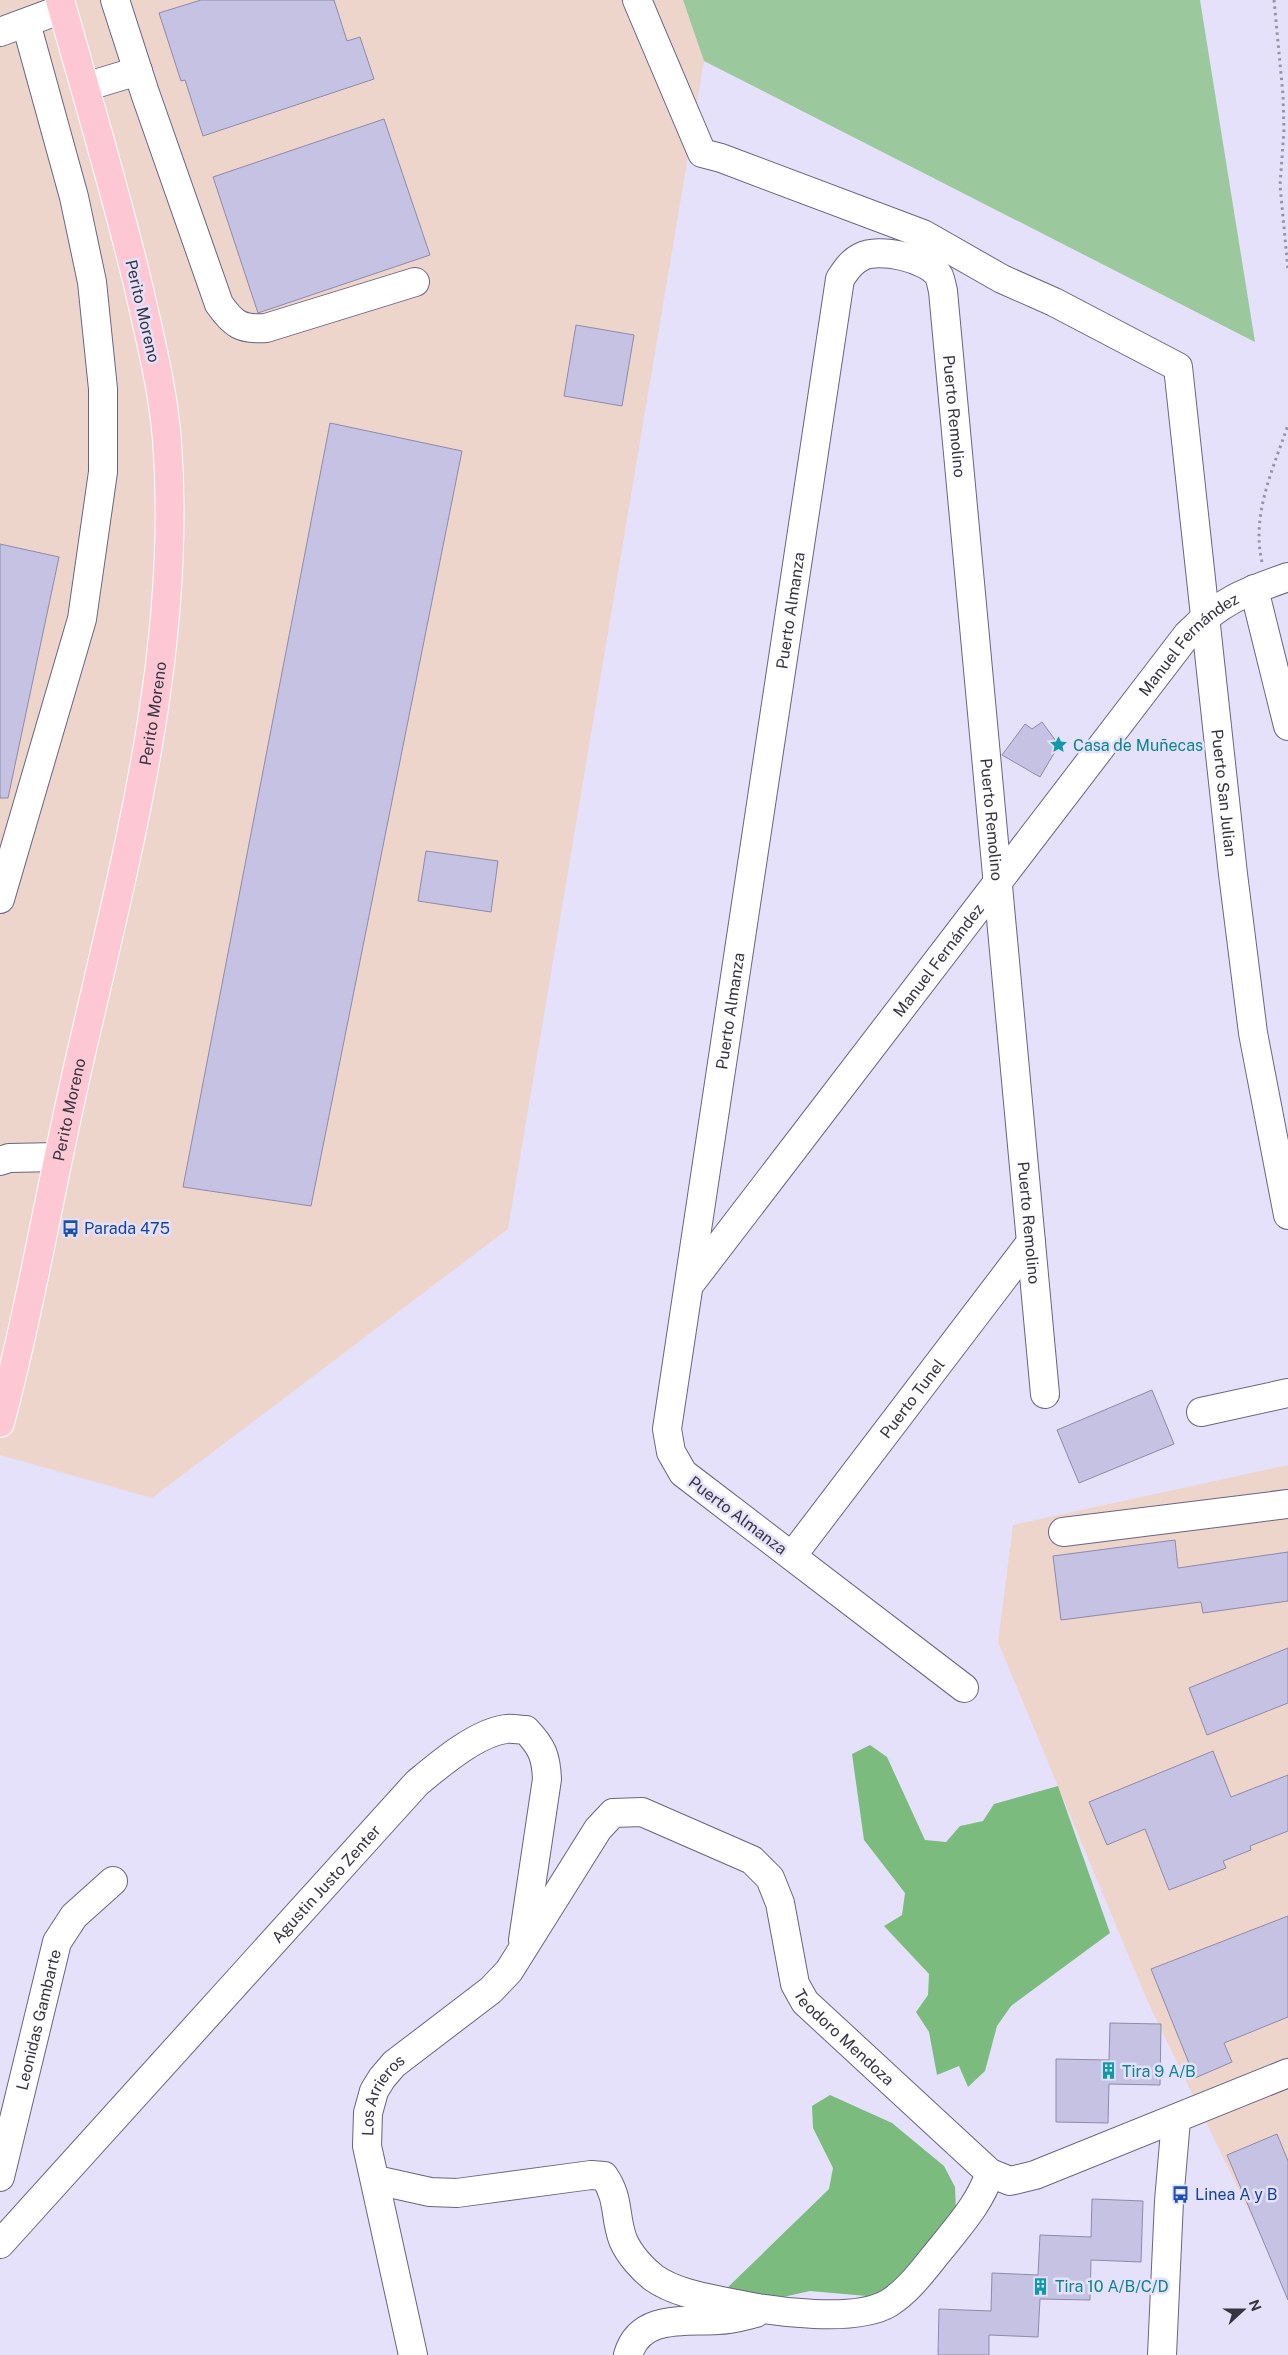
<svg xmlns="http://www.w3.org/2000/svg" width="1288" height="2355" font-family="'Public Sans',sans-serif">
<rect width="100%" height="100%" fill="#e5e1fb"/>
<!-- industrial -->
<path fill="#edd5cc" d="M 0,0 L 683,0 L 704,61 L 508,1229 L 152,1498 L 0,1455 Z
M 1288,1465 L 1288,2292 L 1147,2000 L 998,1642 L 1013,1525 Z"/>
<!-- green -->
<path fill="#9cc89e" d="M 683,0 L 1200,0 L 1255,342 L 704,61 Z"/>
<!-- forest -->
<path fill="#7bbc7e" d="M 870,1745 L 887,1757 L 925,1840 L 946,1842 L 960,1826 L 983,1821 L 994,1804 L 1058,1786 L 1110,1933 L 1011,2006 L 997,2026 L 985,2071 L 968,2087 L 959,2066 L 937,2075 L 929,2032 L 916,2012 L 928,1995 L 929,1974 L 884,1926 L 902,1915 L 905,1893 L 864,1840 L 852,1754 Z
M 830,2095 L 892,2123 L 944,2166 L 955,2187 L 956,2211 L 900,2288 L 878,2297 L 810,2291 L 743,2306 L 725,2290 L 829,2189 L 833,2168 L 813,2128 L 812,2106 Z"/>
<!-- building -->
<path fill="#c6c2e3" stroke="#8e8aa9" d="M 201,0 L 334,0 L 347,41 L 360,37 L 374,79 L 203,136 L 185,80 L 181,81 L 159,13 Z
M 384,119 L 430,255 L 258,313 L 213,177 Z
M 576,325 L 634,335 L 622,406 L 564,396 Z
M 330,423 L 462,451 L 311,1206 L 183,1187 Z
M 0,544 L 59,557 L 8,798 L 0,798 Z
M 1042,722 L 1059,745 L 1040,777 L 1002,755 L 1025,724 L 1032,729 Z
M 426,851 L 498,861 L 491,912 L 418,901 Z
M 1152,1390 L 1174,1444 L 1079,1483 L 1057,1430 Z
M 1175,1540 L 1178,1568 L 1288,1552 L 1288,1601 L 1203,1613 L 1201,1602 L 1061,1620 L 1053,1556 Z
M 1288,1648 L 1288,1703 L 1207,1735 L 1189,1688 Z
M 1213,1751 L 1231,1797 L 1288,1775 L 1288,1831 L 1250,1846 L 1251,1850 L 1223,1861 L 1226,1868 L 1169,1890 L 1145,1829 L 1107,1845 L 1089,1802 Z
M 1288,1916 L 1288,2017 L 1224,2043 L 1232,2062 L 1195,2078 L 1151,1969 Z
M 1110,2023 L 1161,2024 L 1160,2085 L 1109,2084 L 1108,2123 L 1056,2122 L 1056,2059 L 1109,2060 Z
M 1277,2134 L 1288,2161 L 1288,2300 L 1227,2155 Z
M 1092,2199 L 1143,2201 L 1141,2262 L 1091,2260 L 1090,2300 L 1040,2299 L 1038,2337 L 989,2335 L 989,2355 L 938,2355 L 939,2309 L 991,2311 L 992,2273 L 1038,2275 L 1040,2235 L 1091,2237 Z"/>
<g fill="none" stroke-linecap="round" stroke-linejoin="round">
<defs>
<g id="minor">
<path d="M 115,0 L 145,93 L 219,304 C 233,324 241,330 266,328 L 415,282"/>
<path id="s1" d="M 637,0 L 702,153 L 721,158 L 923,234 L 1002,279 L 1054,302 L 1178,367 L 1233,874 L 1253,1033 L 1288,1215"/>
<path d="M 0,32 L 62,9"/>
<path d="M 85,87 L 138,71"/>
<path d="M 1254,589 L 1288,726"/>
<path d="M 0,899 L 82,619 L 103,472 L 103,389 L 92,282 L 74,197 L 26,23"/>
<path d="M 0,1161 L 9,1158 L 58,1157"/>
<path id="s2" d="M 690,1284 L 1187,635 C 1220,601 1245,592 1288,577"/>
<path d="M 1201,1412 L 1288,1393"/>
<path d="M 1063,1532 L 1288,1504"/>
<path id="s3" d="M 792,1556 L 1031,1242"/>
<path id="s4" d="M 964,1688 L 683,1473 L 671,1452 L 667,1429 L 840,279 C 846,270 851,262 861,257 C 878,247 928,258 939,276 C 941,281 942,287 943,291 L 1045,1394"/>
<path id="s5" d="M 0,2177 L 57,1942 L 74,1916 L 113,1881"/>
<path d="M 376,2180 L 430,2192 L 457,2193 L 591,2175 L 604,2176 C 620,2199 614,2216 623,2240 C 629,2254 642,2269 654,2278 C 677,2294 709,2298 736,2304 C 774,2312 856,2323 889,2303 C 911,2289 926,2266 943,2246 C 962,2222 980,2202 990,2173"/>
<path id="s6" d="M 0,2244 L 417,1783 C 440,1764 476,1733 506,1729 C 512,1728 520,1730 526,1730 C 542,1747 546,1756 547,1779 L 523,1940"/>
<path id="s7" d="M 413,2355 L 367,2146 L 368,2113 L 374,2091 L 382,2078 L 394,2064 L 491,1990 L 509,1971 L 598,1829 L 613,1813 L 642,1812 L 752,1860 L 770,1878 L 780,1903 L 795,1984 L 805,2002 L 990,2173 L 1010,2181 L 1035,2175 L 1288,2073"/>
<path d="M 628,2355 C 640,2314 685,2322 718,2320 C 731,2320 744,2316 756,2313"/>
<path d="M 1162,2355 L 1169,2201 L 1176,2120"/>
</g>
<g id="major">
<path id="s8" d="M 0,1423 C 31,1306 51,1185 78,1067 C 125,861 183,653 167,440 C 163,389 150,338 139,289 C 116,192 87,96 60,0"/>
</g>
</defs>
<!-- minor casing -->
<use href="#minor" stroke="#696481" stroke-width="30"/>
<!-- major casing -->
<use href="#major" stroke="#fff" stroke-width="30"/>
<!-- path -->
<path stroke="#9794a8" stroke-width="3" stroke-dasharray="2.5 4" stroke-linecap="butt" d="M 1274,0 L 1283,95 L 1284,130 L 1280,185 L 1288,270
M 1262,562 C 1251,515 1273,469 1288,425"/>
<!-- minor -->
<use href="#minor" stroke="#fff" stroke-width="28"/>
<!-- major -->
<use href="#major" stroke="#fec7d4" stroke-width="28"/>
</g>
<!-- icons -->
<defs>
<symbol id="sight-bare" viewBox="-9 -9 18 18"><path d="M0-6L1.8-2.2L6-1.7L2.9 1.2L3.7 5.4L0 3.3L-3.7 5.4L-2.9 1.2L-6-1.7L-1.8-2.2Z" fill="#0f9aa8" stroke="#e5e1fb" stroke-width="2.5" paint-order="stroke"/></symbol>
<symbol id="bus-bare" viewBox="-9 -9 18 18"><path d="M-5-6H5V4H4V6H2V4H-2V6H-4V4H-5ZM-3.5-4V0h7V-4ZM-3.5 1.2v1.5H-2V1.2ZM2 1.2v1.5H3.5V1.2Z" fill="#1a4fb4" stroke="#e5e1fb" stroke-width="2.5" paint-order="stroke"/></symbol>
<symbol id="building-bare" viewBox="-9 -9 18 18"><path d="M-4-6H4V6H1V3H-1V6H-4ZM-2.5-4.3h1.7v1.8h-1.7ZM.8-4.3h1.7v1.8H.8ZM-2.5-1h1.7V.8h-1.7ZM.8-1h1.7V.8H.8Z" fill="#0f9aa8" stroke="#e5e1fb" stroke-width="2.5" paint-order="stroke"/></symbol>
</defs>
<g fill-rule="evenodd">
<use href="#sight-bare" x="1046" y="732" width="25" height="25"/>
<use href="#bus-bare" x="58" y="1216" width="25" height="25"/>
<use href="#building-bare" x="1096" y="2058" width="25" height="25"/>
<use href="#bus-bare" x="1168" y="2182" width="25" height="25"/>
<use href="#building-bare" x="1028" y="2274" width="25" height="25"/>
</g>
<g text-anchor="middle" stroke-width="5" stroke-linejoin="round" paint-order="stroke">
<!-- street labels -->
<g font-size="16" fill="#363441" stroke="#e5e1fb">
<text transform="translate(143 311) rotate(77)" y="6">Perito Moreno</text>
<text dy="6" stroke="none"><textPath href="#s4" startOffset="1821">Puerto Remolino</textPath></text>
<text dy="6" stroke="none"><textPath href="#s4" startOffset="1229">Puerto Almanza</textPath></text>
<text dy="6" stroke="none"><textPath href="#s2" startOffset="812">Manuel Fernández</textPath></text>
<text dy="6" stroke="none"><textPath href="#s8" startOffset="726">Perito Moreno</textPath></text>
<text dy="6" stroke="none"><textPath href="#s1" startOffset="1118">Puerto San Julian</textPath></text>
<text dy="6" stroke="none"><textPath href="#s4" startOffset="2226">Puerto Remolino</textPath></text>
<text dy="6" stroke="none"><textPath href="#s2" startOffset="408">Manuel Fernández</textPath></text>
<text dy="6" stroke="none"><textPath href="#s4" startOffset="824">Puerto Almanza</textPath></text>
<text dy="6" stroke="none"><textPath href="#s8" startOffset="321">Perito Moreno</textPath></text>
<text dy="6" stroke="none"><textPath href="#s4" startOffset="2631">Puerto Remolino</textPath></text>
<text dy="6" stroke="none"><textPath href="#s3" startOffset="198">Puerto Tunel</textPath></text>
<text transform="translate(738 1515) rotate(37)" y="6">Puerto Almanza</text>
<text dy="6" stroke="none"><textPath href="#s6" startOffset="486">Agustin Justo Zenter</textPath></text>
<text dy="6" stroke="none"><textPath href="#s5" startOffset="162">Leonidas Gambarte</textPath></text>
<text dy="6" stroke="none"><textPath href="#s7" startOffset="998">Teodoro Mendoza</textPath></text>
<text dy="6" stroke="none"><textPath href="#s7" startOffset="269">Los Arrieros</textPath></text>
</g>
<!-- culture labels -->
<g font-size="16" fill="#0d838f" stroke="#e5e1fb" text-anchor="start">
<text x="1073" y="751">Casa de Muñecas</text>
<text x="1122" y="2077">Tira 9 A/B</text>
<text x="1055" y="2292">Tira 10 A/B/C/D</text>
</g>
<!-- transit labels -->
<g font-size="16" fill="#164399" stroke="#e5e1fb" text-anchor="start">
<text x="84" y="1234">Parada 475</text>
<text x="1195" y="2200">Linea A y B</text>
</g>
</g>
<!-- north arrow -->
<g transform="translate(1243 2310) rotate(69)" stroke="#e5e1fb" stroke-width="4" paint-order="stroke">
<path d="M0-4L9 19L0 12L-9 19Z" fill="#363441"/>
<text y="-8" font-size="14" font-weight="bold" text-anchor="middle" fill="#363441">N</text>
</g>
</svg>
